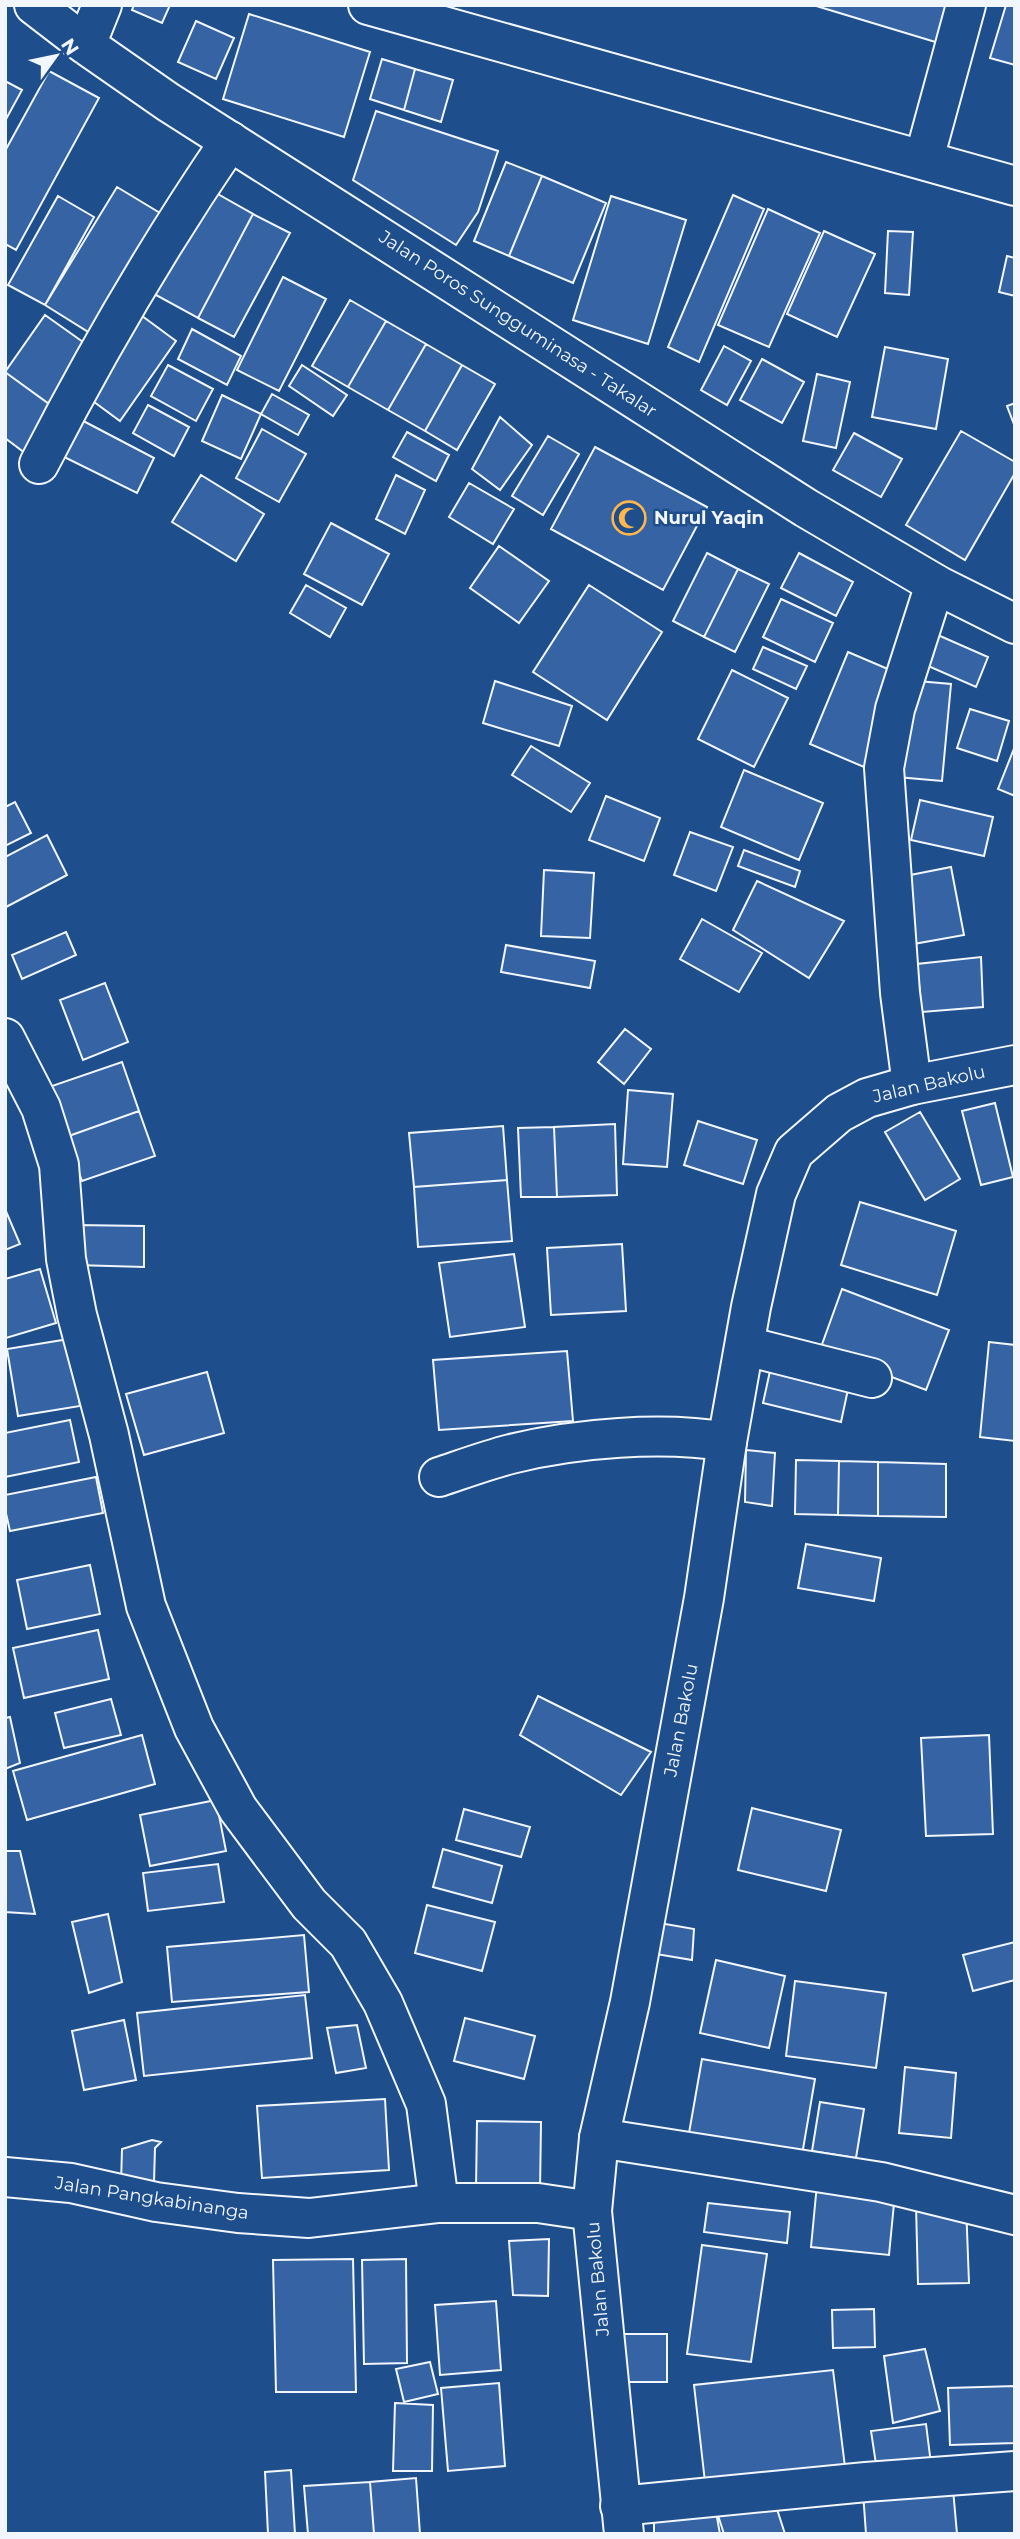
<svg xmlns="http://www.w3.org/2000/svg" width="1020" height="2539" font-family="Montserrat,sans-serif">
<rect width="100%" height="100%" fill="#1f4e8c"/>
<!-- building -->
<path fill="#3563a3" stroke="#f2f6ff" stroke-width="2" d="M 134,5 L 170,5 L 162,23 L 132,10 Z
M 813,5 L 953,5 L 942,44 Z
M 1006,5 L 1015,5 L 1015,65 L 990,58 Z
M 249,14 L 370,52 L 344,137 L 223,99 Z
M 196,21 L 234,38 L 216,79 L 178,62 Z
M 382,59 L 415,69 L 404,110 L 370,99 Z
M 415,69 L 453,80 L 441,122 L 404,110 Z
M 49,71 L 99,98 L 16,250 L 5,244 L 5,151 Z
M 5,81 L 22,90 L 5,121 Z
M 376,111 L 498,151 L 478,212 L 456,245 L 353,180 Z
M 506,162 L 542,176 L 509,256 L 474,241 Z
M 542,176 L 606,203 L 573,283 L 509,256 Z
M 200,184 L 253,214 L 198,318 L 145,289 Z
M 117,187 L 170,219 L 98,338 L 45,305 Z
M 733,195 L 764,209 L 699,362 L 668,347 Z
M 58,196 L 94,217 L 45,305 L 8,285 Z
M 611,196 L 686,220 L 648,344 L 573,320 Z
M 768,209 L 820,233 L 769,347 L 718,325 Z
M 253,214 L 290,233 L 234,337 L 198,318 Z
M 824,231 L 875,254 L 837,337 L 787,314 Z
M 888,231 L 913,232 L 909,295 L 885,293 Z
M 1007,256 L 1015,258 L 1015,296 L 999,292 Z
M 283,277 L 326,299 L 279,391 L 237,370 Z
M 350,300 L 386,321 L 348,387 L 312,366 Z
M 138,313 L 176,341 L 120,421 L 82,393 Z
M 45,315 L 97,352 L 56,409 L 5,372 Z
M 386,321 L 426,344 L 388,410 L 348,387 Z
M 192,329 L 241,356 L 227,385 L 178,359 Z
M 426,344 L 462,365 L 425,431 L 388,410 Z
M 724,346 L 751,361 L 727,405 L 701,390 Z
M 885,347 L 948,359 L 936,429 L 872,417 Z
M 762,359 L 804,382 L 782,423 L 740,400 Z
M 168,365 L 213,389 L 196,421 L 151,396 Z
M 302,365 L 347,395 L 333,416 L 289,386 Z
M 462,365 L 495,384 L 457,450 L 425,431 Z
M 5,372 L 56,409 L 25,453 L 5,438 Z
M 817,374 L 850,382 L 836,448 L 803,441 Z
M 272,394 L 309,415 L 298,435 L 261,414 Z
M 222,395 L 261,414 L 241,459 L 202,441 Z
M 1015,403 L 1015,427 L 1007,406 Z
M 148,405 L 189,427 L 174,456 L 133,433 Z
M 70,414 L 154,458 L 137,493 L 52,451 Z
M 500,417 L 532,445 L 500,490 L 472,469 Z
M 262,429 L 306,454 L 279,502 L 236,478 Z
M 961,431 L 1015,462 L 1015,473 L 965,560 L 906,525 Z
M 407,432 L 449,455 L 436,481 L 393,457 Z
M 854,433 L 902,459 L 881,497 L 833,470 Z
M 548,436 L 579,454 L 543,515 L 512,496 Z
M 595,447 L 707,507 L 663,590 L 551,529 Z
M 201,475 L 264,514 L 236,561 L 172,522 Z
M 396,475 L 425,490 L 405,534 L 376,519 Z
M 469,483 L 514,509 L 493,544 L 449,517 Z
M 331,523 L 389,554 L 362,605 L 304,574 Z
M 499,546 L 549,581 L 519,623 L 470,588 Z
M 707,553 L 738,569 L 704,637 L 673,621 Z
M 799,553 L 853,582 L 836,616 L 781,588 Z
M 738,569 L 769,584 L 735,652 L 704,637 Z
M 306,585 L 346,608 L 330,637 L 290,613 Z
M 589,585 L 662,632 L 607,720 L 533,672 Z
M 781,599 L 833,623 L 815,662 L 763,637 Z
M 931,632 L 988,657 L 976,687 L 919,662 Z
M 763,647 L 807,666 L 796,689 L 753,669 Z
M 848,652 L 902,675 L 864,767 L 810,744 Z
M 732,670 L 788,698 L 754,767 L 698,739 Z
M 906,680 L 951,684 L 942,781 L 897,777 Z
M 495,681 L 572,706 L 559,746 L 483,723 Z
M 970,709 L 1009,721 L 997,761 L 957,748 Z
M 531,746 L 590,783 L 571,812 L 512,775 Z
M 1015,746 L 1015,796 L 998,789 Z
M 744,770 L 823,803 L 799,860 L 721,827 Z
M 606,796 L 660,818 L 644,861 L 589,840 Z
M 920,800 L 993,817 L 984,856 L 911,840 Z
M 15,802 L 31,833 L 5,846 L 5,807 Z
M 690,832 L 733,847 L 716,891 L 674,875 Z
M 47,835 L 67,875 L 6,907 L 5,857 Z
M 744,850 L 800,871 L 795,887 L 738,866 Z
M 951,867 L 964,935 L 908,945 L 895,878 Z
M 544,870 L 594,873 L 590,938 L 541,936 Z
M 757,881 L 844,921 L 809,978 L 733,930 Z
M 702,919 L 762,953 L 739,992 L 680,959 Z
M 66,932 L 76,955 L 22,979 L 12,955 Z
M 506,945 L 595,961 L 590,988 L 501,972 Z
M 981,957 L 983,1007 L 922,1012 L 917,964 Z
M 105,983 L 128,1042 L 83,1060 L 60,1000 Z
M 625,1029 L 651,1049 L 624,1084 L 598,1062 Z
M 122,1062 L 139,1111 L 66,1137 L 49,1087 Z
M 628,1090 L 673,1094 L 667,1167 L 623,1164 Z
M 995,1103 L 1013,1177 L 981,1185 L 962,1111 Z
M 139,1111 L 155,1156 L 82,1181 L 66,1137 Z
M 920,1112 L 960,1179 L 925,1200 L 885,1132 Z
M 698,1121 L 757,1140 L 743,1184 L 684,1165 Z
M 615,1124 L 617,1195 L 557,1197 L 554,1127 Z
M 503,1126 L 507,1180 L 414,1187 L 409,1133 Z
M 554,1127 L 557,1197 L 521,1197 L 518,1128 Z
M 507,1180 L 512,1241 L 418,1247 L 414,1187 Z
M 860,1202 L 956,1231 L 937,1295 L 841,1265 Z
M 5,1209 L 20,1244 L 5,1250 Z
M 76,1225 L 144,1226 L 144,1267 L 75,1265 Z
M 622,1244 L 626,1311 L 551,1315 L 547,1248 Z
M 514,1254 L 525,1327 L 450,1337 L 439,1263 Z
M 40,1269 L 56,1323 L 6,1338 L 5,1279 Z
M 842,1289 L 949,1330 L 926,1390 L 820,1350 Z
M 69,1339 L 80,1406 L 18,1416 L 7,1349 Z
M 989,1342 L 1015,1345 L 1015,1441 L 980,1437 Z
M 567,1351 L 573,1421 L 439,1430 L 433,1360 Z
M 772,1362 L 850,1380 L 841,1422 L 763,1403 Z
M 207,1372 L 224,1433 L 144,1455 L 126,1394 Z
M 70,1420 L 79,1462 L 5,1477 L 5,1433 Z
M 746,1450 L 775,1453 L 772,1506 L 745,1502 Z
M 796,1460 L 839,1461 L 838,1515 L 795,1514 Z
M 839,1461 L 878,1462 L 878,1516 L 838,1515 Z
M 878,1462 L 946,1464 L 946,1517 L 878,1516 Z
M 96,1477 L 103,1513 L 10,1531 L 5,1509 L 5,1495 Z
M 806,1544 L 881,1558 L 874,1601 L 798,1588 Z
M 90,1565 L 100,1614 L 27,1629 L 17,1580 Z
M 98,1630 L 109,1679 L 24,1698 L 13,1648 Z
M 538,1696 L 651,1752 L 621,1795 L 520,1735 Z
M 111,1699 L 121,1735 L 64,1748 L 55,1713 Z
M 10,1717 L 20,1763 L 5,1769 L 5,1718 Z
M 142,1735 L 155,1784 L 27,1820 L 13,1771 Z
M 989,1735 L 993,1834 L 926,1836 L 921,1738 Z
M 216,1800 L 226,1851 L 150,1866 L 140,1815 Z
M 752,1808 L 841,1830 L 826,1891 L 738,1870 Z
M 464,1809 L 530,1827 L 521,1857 L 456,1840 Z
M 443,1849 L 502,1866 L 492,1903 L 433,1887 Z
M 5,1851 L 20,1851 L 35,1914 L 5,1912 Z
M 218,1864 L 224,1902 L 148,1911 L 143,1873 Z
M 427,1905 L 495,1922 L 482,1971 L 415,1953 Z
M 108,1914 L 122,1982 L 89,1993 L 72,1922 Z
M 654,1922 L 694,1929 L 692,1960 L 650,1953 Z
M 304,1935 L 309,1992 L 172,2002 L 167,1947 Z
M 1015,1942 L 1015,1980 L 973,1991 L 963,1955 Z
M 716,1960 L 785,1976 L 769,2048 L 700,2033 Z
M 795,1981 L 886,1993 L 876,2068 L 786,2056 Z
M 305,1995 L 312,2058 L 144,2076 L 137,2013 Z
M 465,2018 L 535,2036 L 524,2079 L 454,2061 Z
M 124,2020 L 136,2080 L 84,2090 L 72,2031 Z
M 357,2025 L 366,2068 L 336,2073 L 327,2028 Z
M 702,2059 L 815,2079 L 802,2155 L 689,2133 Z
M 905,2067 L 956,2073 L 951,2138 L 899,2133 Z
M 385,2099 L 389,2170 L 262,2178 L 257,2106 Z
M 820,2102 L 864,2109 L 856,2158 L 812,2151 Z
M 477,2121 L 541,2122 L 540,2191 L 476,2189 Z
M 152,2140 L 161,2142 L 155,2148 L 154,2182 L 121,2184 L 122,2149 Z
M 817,2184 L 895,2193 L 889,2255 L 811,2247 Z
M 708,2203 L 790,2212 L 787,2243 L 704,2232 Z
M 966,2204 L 969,2283 L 918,2284 L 916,2205 Z
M 549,2239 L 548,2296 L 513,2295 L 509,2241 Z
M 702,2245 L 767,2254 L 751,2362 L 687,2354 Z
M 353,2259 L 356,2392 L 276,2392 L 273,2260 Z
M 406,2259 L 407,2363 L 364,2364 L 362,2260 Z
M 496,2301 L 501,2370 L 440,2375 L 435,2305 Z
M 874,2309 L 875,2347 L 833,2348 L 832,2310 Z
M 623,2334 L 667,2334 L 667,2382 L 623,2382 Z
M 925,2349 L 940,2411 L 893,2423 L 884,2356 Z
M 430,2362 L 438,2394 L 404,2402 L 396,2369 Z
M 833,2370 L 845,2467 L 705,2482 L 694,2385 Z
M 499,2383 L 505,2466 L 448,2471 L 441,2388 Z
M 1015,2386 L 1015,2443 L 950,2445 L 948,2388 Z
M 395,2403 L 433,2405 L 432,2471 L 393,2471 Z
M 926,2424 L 931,2464 L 877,2471 L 871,2431 Z
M 291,2470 L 295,2534 L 268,2534 L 265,2472 Z
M 416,2478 L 420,2534 L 374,2534 L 370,2482 Z
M 370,2482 L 374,2534 L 308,2534 L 304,2486 Z
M 953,2489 L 957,2534 L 866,2534 L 863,2492 Z
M 775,2503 L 785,2534 L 724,2534 L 715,2506 Z
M 715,2506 L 720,2534 L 654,2534 L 654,2520 Z"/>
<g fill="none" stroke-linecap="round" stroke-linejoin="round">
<defs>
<path id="minor" d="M 924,159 L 966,5
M 39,464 C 96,353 159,245 230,141
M 5,1038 L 41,1108 L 59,1165 L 66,1259 L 77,1315 L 109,1435 L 146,1606 L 194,1728 L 238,1809 L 309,1904 L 348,1943 L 383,2003 L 426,2104 L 439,2203
M 912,1085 L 900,993 L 884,768 L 895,709 L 935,584
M 746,1346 L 872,1378
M 439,1477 C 463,1469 487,1460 511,1454 C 575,1438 663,1431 727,1442
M 599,2138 L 881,2182 L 1015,2215
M 5,2177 L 71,2183 L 156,2202 L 238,2213 L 309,2218 L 439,2203 L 538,2203 L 592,2211
M 620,2506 L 866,2482 L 1015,2471"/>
<path id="major" d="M 624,2534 L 592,2211 L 599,2138 L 630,2002 L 704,1598 L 727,1442 L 751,1307 L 776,1194 L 794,1152 L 839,1113 L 867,1098 L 912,1085 L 1015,1065"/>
<path id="highway" d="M 34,5 L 86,45 L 168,102 L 806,508 L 939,586 L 1015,624
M 368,5 L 1015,186
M 86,45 L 102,5"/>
</defs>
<!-- minor casing -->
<use href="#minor" stroke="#f2f6ff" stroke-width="42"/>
<!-- major casing -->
<use href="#major" stroke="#f2f6ff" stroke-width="42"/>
<!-- highway casing -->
<use href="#highway" stroke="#f2f6ff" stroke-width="42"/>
<!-- minor -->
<use href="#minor" stroke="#1f4e8c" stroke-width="38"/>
<!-- major -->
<use href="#major" stroke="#1f4e8c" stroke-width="38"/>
<!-- highway -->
<use href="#highway" stroke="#1f4e8c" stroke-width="38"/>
</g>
<!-- icons -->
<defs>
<symbol id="mosque-ring" viewBox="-11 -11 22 22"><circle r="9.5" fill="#1f4e8c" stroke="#ffb74d" stroke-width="1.5"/><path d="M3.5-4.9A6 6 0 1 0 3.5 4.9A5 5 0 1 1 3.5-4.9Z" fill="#ffb74d"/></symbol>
</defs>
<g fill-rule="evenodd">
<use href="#mosque-ring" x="610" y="499" width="38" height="38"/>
</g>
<g text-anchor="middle" stroke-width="5" stroke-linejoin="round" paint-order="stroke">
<!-- street labels -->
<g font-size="18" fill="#f2f6ff" stroke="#1f4e8c">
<text transform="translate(518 324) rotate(33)" y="6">Jalan Poros Sungguminasa - Takalar</text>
<text transform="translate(929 1084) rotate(-13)" y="6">Jalan Bakolu</text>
<text transform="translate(681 1720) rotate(-79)" y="6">Jalan Bakolu</text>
<text transform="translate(152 2198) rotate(9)" y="6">Jalan Pangkabinanga</text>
<text transform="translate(598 2279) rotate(-95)" y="6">Jalan Bakolu</text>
</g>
<!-- poi labels -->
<g font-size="18" font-weight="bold" fill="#f2f6ff" stroke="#1f4e8c" text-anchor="start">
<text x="654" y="524">Nurul Yaqin</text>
</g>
</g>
<!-- border -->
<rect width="1020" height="2539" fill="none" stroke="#f2f6ff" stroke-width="14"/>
<!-- north arrow -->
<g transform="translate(56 56) rotate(57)" stroke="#1f4e8c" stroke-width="5" paint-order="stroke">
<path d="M0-5L12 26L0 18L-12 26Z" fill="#f2f6ff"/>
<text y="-10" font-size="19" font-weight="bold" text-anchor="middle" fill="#f2f6ff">N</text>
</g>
</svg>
